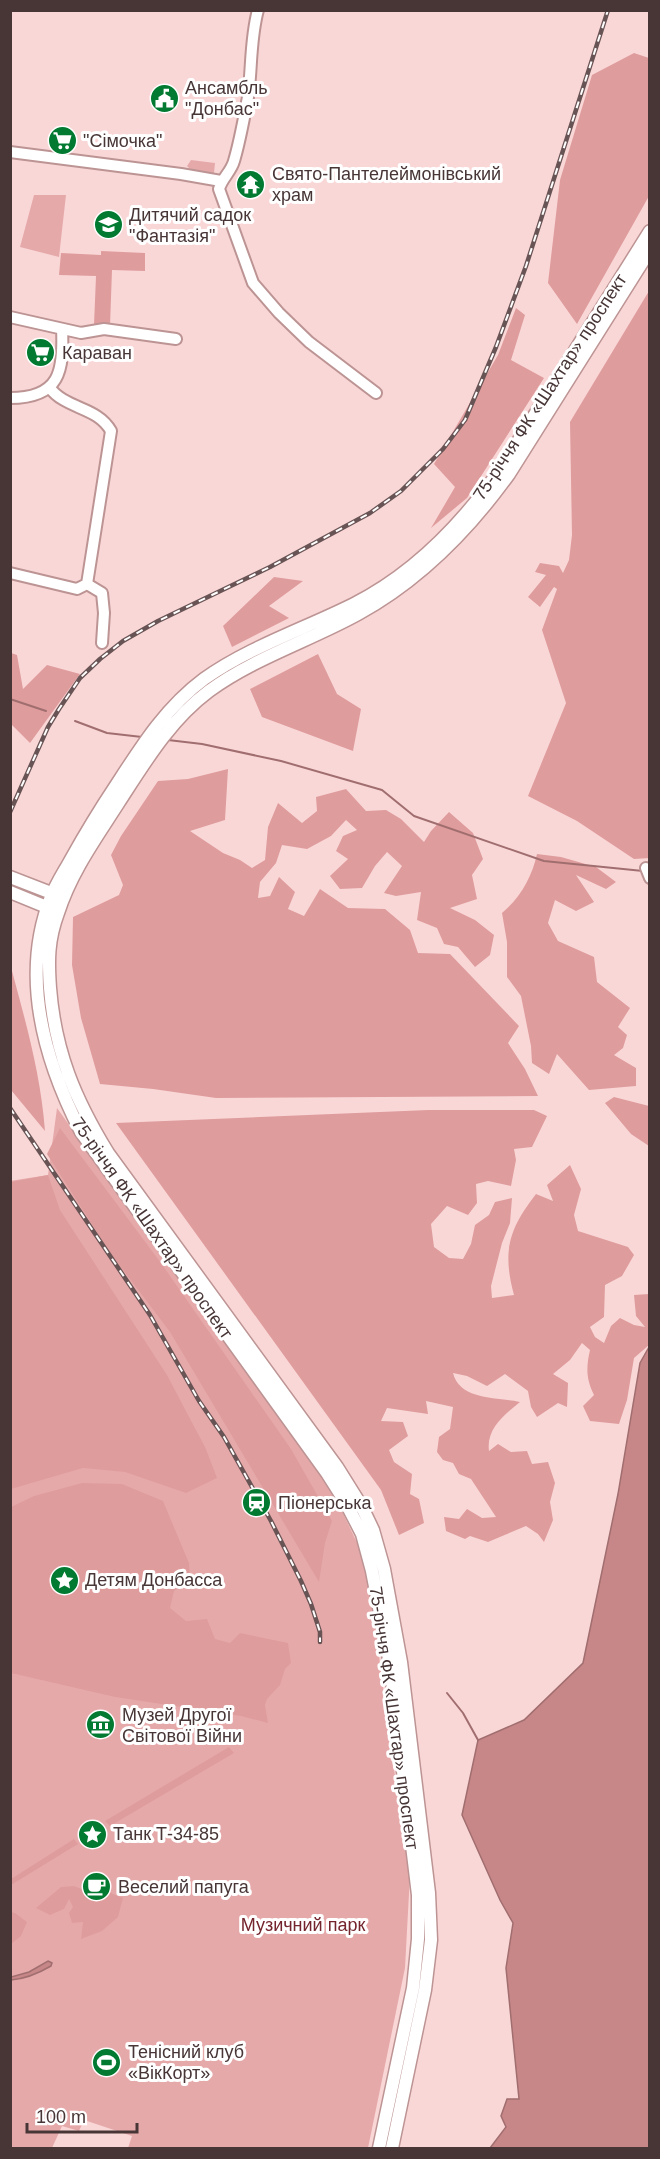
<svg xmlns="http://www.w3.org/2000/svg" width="660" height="2159" font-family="Arial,sans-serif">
<rect width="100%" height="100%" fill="#fad7d7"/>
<!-- green -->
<path fill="#e6a9aa" d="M 191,160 L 215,163 L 214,173 L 191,170 L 187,166 Z
M 34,195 L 66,195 L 59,257 L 20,247 Z
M 57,1108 L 333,1492 L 368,1566 L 389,1736 L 410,1875 L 405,1968 L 368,2148 L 128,2148 L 132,2136 L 84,2120 L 79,2131 L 62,2126 L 52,2148 L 11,2148 L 10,1181 L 48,1175 Z"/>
<!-- forest -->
<path fill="#df9c9d" d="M 634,53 L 649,58 L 649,196 L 577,324 L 548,283 L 560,180 L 592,75 Z
M 101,251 L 145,253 L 145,271 L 112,270 L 110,326 L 94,325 L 96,276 L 59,275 L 61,253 L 101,255 Z
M 649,291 L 650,858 L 634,859 L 577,821 L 528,796 L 566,703 L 542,630 L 557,589 L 554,587 L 540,607 L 528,597 L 546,575 L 535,572 L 540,563 L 559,566 L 563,573 L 569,560 L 572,535 L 570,422 Z
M 516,308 L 525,315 L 511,360 L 544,378 L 467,498 L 431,528 L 455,487 L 434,464 L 498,355 Z
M 274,577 L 303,581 L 269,606 L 289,618 L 232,647 L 223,626 Z
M 11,653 L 17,655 L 23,689 L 47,665 L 80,674 L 30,743 L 11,724 Z
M 318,654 L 337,694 L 361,709 L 353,751 L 262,717 L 250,689 Z
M 228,769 L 225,820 L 190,831 L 223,853 L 240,860 L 252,868 L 265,860 L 268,827 L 278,803 L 302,823 L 317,811 L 316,797 L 346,789 L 366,811 L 386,810 L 401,819 L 424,842 L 431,831 L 449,812 L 473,833 L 483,859 L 472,875 L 477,899 L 450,908 L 475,920 L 494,935 L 490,955 L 475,967 L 458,947 L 444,944 L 437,928 L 417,920 L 421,892 L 396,896 L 384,893 L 402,866 L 387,852 L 375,866 L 362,888 L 340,889 L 330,876 L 348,859 L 336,851 L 343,836 L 357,830 L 346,820 L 331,836 L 307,849 L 282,845 L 276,863 L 260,882 L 258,898 L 270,896 L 279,877 L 295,892 L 288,909 L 304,916 L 320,889 L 348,908 L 385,909 L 410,930 L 418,953 L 450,954 L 519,1026 L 508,1043 L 525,1069 L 538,1096 L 216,1098 L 153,1089 L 100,1084 L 81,1018 L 72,965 L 73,917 L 119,895 L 123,885 L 111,855 L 121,836 L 158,781 L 188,779 Z
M 537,854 L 561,857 L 596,867 L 616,882 L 606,889 L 576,875 L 594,902 L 576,911 L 555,900 L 548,923 L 558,941 L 594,957 L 597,982 L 630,1008 L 618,1027 L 627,1035 L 623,1048 L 614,1055 L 636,1068 L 636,1086 L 589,1090 L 557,1054 L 549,1074 L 532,1063 L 531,1046 L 521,996 L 507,977 L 507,942 L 502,913 C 520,898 532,877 537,854 Z
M 10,971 L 12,971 C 26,1023 41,1076 45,1131 L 11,1090 Z
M 614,1097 L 649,1106 L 649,1146 L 631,1134 L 605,1103 Z
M 428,1110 L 534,1110 L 547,1116 L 532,1147 L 514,1149 L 516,1160 L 511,1186 L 488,1181 L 476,1184 L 477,1203 L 468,1215 L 447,1206 L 431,1224 L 434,1247 L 449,1258 L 463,1259 L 471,1244 L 475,1225 L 489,1215 L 495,1202 L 512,1198 L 510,1223 L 502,1243 L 491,1286 L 492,1298 L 514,1295 C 502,1251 509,1229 536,1194 L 553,1201 L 547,1185 L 570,1165 L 581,1189 L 574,1215 L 578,1231 L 628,1247 L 634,1255 L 622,1276 L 605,1285 L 604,1317 L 590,1327 L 595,1337 L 604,1343 L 611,1326 L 620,1318 L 634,1325 L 645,1327 L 636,1316 L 634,1295 L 649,1294 L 649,1345 L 634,1358 L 627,1400 L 619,1424 L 590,1421 L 583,1406 L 594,1395 C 586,1379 586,1367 590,1350 L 582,1343 L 570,1360 L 553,1374 L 568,1383 L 567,1407 L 558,1403 L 537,1417 L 531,1407 L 528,1391 L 505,1374 L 487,1386 L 467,1376 L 453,1373 C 460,1401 499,1397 520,1402 C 504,1415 486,1429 489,1451 L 498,1444 L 511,1452 L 527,1451 L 532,1464 L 548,1462 L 555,1483 L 550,1502 L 553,1520 L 544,1542 L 538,1534 L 526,1526 L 488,1542 L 470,1536 L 465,1539 L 446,1531 L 444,1517 L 459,1519 L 467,1509 L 482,1518 L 496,1517 L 471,1479 L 459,1474 L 453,1463 L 443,1460 L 437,1452 L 439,1437 L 450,1429 L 453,1407 L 426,1401 L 428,1414 L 387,1408 L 381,1421 L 403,1422 L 408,1436 L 389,1450 L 394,1462 L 412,1474 L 410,1494 L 419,1499 L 424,1523 L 399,1535 L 381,1490 L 116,1123 Z
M 60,1128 L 161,1263 L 291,1449 L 332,1521 L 325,1543 L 319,1582 L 170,1332 L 111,1254 L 47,1154 Z
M 48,1175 L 60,1210 L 167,1375 L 206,1449 L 217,1478 L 186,1493 L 125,1472 L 83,1468 L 11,1489 L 11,1182 Z
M 82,1483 L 122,1484 L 163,1501 L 189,1563 L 190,1578 L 174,1591 L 170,1608 L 186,1621 L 207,1619 L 215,1639 L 230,1643 L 240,1633 L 288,1643 L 291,1663 L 285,1669 L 280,1685 L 267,1699 L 265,1705 L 268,1723 L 241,1716 L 115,1697 L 11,1673 L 11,1507 L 34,1496 Z
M 229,1747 L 234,1753 L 110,1826 L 105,1821 Z
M 74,1839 L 78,1844 L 11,1885 L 11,1879 Z
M 74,1886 L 84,1890 L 103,1890 L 123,1898 L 118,1917 L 102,1931 L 81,1939 L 83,1922 L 72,1923 L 69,1913 L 73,1907 L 69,1899 L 64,1909 L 50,1915 L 36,1908 L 61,1887 Z
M 11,1912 L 15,1913 L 27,1922 L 21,1936 L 11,1944 Z"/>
<!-- water -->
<path fill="#c78687" stroke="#a16e6f" stroke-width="1.5" d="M 649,1347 L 649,2148 L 490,2148 L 506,2127 L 501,2116 L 507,2099 L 519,2099 L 506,1968 L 513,1923 L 500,1900 L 462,1815 L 478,1740 L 524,1720 L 583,1663 L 618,1494 L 640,1363 Z
M 48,1961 L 52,1963 L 51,1966 C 39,1973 24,1979 11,1980 L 11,1977 L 29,1972 Z"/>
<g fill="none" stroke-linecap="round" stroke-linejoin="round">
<!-- stream -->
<path stroke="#a16e6f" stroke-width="2" d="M 10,699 L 46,711
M 75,721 L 107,733 L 142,737
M 168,740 L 202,744 L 281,761 L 382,790 L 414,816 L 544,861 L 643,871
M 447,1693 L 463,1713 L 478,1740"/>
<defs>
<path id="minor" d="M 258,10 C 250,39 252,68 248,97 C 244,118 240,141 234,161 C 231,172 222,178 219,189 L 253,283 L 279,313 L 309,342 L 376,393
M 10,152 L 181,174 L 221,181
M 10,317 L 81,333 L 104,329 L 176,339
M 49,387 C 66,410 97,406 111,431 L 87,584
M 10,398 C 60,398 64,371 62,329
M 10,573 L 77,589 L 87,584 L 102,593 L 104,613 L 102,643
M 646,868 L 650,878"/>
<path id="major" d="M 10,877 L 59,896
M 10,892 L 54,910
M 379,2148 L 413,1988 L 418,1939 L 418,1895 L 390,1664 L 372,1571 L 362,1534 L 346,1503 L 327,1473 L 81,1132 C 44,1060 20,975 51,897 C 56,884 64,872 70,861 C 84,836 99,811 115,787 C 141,747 165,708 204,679 C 249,647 304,629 354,604 C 415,573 463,523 502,467 L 650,231
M 392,2148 L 425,1990 L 431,1940 L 429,1893 L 401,1662 L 384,1569 L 373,1530 L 362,1507 L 337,1467 L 108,1153 C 75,1099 55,1052 50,988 C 48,960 48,940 58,913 C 71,872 96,838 119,802 C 145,762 170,720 209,691 C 254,658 309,641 358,614 C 420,580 468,531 509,474 L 650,250"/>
</defs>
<!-- minor casing -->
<use href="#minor" stroke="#bd9494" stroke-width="14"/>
<!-- major casing -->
<use href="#major" stroke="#bd9494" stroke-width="15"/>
<!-- minor -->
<use href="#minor" stroke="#fff" stroke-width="10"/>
<!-- major -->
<use href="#major" stroke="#fff" stroke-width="12"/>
<defs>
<path id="rail" d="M 10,812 L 48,727 L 59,709 L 80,678 L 100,659 L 123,641 L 158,621 L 270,567 L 370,513 L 401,491 L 443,449 L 465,420 L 496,347 L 526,266 L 608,10
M 10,1108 L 150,1315 L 199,1401 L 224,1437 L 271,1521 L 301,1581 L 311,1604 L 320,1632 L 320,1642"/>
</defs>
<!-- rail casing -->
<use href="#rail" stroke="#695455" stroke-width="4.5"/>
<!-- rail -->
<use href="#rail" stroke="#fff" stroke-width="2" stroke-dasharray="7" stroke-linecap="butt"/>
</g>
<!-- icons -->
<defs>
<symbol id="civic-disc" viewBox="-11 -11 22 22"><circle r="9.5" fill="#037a31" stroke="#fff"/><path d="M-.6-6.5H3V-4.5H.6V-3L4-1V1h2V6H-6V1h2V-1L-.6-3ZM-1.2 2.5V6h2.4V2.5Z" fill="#fff"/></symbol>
<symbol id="supermarket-disc" viewBox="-11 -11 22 22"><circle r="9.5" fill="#037a31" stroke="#fff"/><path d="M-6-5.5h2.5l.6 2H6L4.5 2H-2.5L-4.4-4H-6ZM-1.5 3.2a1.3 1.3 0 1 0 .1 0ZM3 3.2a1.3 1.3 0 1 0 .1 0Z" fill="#fff"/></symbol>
<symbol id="temple-disc" viewBox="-11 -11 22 22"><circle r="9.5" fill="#037a31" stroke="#fff"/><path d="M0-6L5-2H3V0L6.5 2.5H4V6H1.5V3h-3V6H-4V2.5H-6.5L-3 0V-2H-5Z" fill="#fff"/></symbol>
<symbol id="school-disc" viewBox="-11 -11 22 22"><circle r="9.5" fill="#037a31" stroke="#fff"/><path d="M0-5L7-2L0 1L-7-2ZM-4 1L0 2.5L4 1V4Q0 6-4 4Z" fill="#fff"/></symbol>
<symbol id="station-disc" viewBox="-11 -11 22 22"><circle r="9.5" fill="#037a31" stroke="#fff"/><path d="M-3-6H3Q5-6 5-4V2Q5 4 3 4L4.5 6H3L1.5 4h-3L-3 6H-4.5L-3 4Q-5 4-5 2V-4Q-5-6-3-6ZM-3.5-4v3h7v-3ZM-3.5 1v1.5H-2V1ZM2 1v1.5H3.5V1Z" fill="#fff"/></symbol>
<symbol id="sight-disc" viewBox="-11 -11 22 22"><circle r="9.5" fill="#037a31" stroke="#fff"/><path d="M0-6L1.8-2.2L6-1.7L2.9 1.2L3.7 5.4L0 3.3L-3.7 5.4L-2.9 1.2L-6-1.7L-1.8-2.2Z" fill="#fff"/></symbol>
<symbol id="museum-disc" viewBox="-11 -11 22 22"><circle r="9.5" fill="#037a31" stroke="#fff"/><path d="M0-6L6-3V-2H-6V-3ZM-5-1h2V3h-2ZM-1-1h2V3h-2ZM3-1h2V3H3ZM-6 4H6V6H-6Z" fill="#fff"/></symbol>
<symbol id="cafe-disc" viewBox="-11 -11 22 22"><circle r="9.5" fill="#037a31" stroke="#fff"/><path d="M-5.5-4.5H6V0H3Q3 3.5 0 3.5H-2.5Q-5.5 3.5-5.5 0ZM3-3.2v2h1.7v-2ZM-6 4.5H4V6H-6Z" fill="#fff"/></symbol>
<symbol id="stadium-disc" viewBox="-11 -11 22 22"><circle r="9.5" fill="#037a31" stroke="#fff"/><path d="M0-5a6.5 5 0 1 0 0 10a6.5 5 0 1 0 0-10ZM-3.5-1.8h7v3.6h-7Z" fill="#fff"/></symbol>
</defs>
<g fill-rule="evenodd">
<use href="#civic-disc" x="148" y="82" width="33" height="33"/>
<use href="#supermarket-disc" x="46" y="124" width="33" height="33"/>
<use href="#temple-disc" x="234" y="168" width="33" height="33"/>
<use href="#school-disc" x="92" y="208" width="33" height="33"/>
<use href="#supermarket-disc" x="24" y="336" width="33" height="33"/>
<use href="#station-disc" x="240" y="1486" width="33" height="33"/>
<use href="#sight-disc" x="48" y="1564" width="33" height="33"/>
<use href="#museum-disc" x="84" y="1708" width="33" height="33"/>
<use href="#sight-disc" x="76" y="1818" width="33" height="33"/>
<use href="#cafe-disc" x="80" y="1870" width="33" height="33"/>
<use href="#stadium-disc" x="90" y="2046" width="33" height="33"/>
</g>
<g text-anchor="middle" stroke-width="6" stroke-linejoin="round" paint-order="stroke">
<!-- poi labels -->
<g font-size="18" fill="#483637" stroke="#fff" text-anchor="start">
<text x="185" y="94">Ансамбль<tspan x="185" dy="21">"Донбас"</tspan></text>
<text x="83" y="147">"Сімочка"</text>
<text x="272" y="180">Свято-Пантелеймонівський<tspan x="272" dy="21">храм</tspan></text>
<text x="129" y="221">Дитячий садок<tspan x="129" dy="21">"Фантазія"</tspan></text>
<text x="62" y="359">Караван</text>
<text x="278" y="1509">Піонерська</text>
<text x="85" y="1586">Детям Донбасса</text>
<text x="122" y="1721">Музей Другої<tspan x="122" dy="21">Світової Війни</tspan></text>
<text x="113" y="1840">Танк Т-34-85</text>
<text x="118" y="1893">Веселий папуга</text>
<text x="128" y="2058">Тенісний клуб<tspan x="128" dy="21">«ВікКорт»</tspan></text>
</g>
<!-- street labels -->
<g font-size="18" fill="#483637" stroke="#fff">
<text transform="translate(550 387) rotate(-57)" y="6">75-річчя ФК «Шахтар» проспект</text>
<text transform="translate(152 1228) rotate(55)" y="6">75-річчя ФК «Шахтар» проспект</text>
<text transform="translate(394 1718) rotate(82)" y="6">75-річчя ФК «Шахтар» проспект</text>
</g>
<!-- park labels -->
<g font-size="18" fill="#73242c" stroke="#fff">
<text x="303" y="1931">Музичний парк</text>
</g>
</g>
<!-- border -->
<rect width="660" height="2159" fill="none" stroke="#483637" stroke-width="24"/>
<!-- scale -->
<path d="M27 2123v9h110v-9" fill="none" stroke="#483637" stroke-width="3"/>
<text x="36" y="2123" font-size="18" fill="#483637" stroke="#ffffff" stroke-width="4.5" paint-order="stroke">100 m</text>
</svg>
